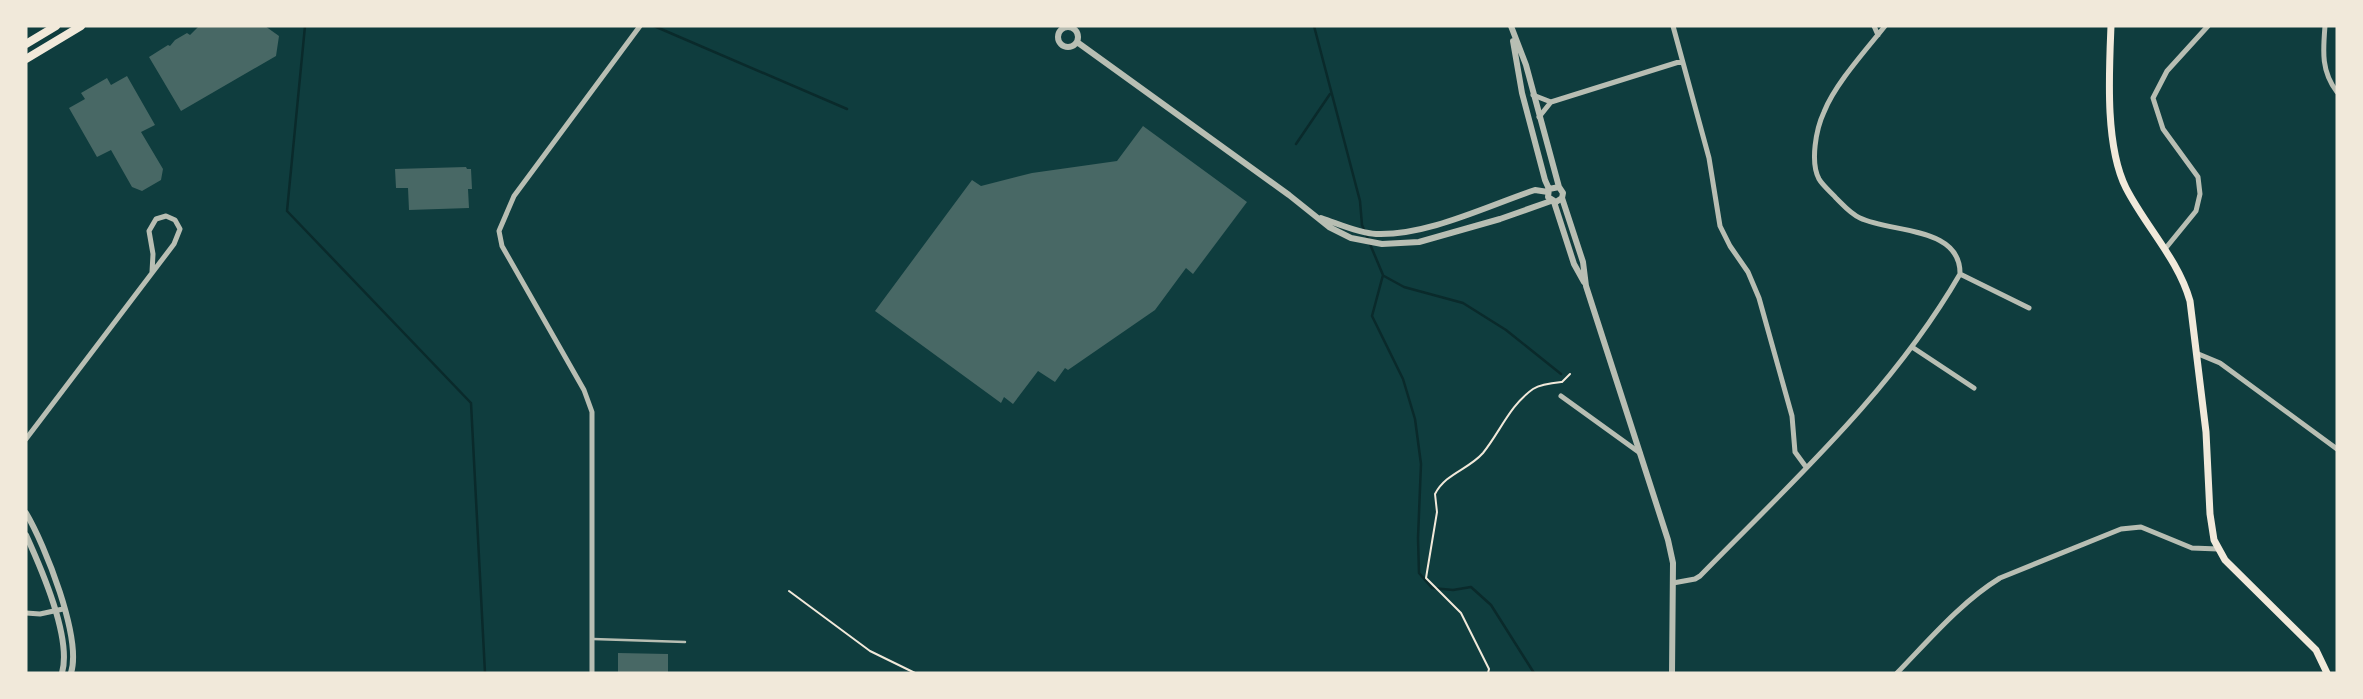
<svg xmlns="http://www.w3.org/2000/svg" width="2363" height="699" font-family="'Nunito Sans',sans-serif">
<rect width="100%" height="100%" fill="#0f3d3e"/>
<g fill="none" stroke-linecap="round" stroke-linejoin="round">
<!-- stream -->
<path stroke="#0a2a2b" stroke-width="2.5" d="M 305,26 L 287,211 L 471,403 L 485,673
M 654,26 L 847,109
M 1314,26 L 1360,201 L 1362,225 L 1383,275 L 1372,316 L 1403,379 L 1415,419 L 1421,464 L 1418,538 L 1419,573 L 1432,588 L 1453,590 L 1471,587 L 1491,605 L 1534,673
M 1296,144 L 1330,94
M 1384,276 L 1404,287 L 1463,303 L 1506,330 L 1561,374"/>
</g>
<!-- building -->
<path fill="#486865" d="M 199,26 L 265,26 L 279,36 L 276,56 L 181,111 L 149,57 L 168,45 L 170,46 L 175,40 L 187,33 L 190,35 Z
M 127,76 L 155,125 L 141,132 L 163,169 L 161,180 L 142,191 L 132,187 L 111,150 L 97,157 L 69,108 L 85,99 L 81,93 L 107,78 L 111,85 Z
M 1143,126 L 1247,202 L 1193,274 L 1186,268 L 1155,310 L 1068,370 L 1065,368 L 1055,382 L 1038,371 L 1013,404 L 1004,397 L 1001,403 L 875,311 L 972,180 L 981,186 L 1032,173 L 1117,161 Z
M 466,167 L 467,169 L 471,169 L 472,189 L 468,189 L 469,208 L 409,210 L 408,188 L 396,188 L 395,169 Z
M 618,653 L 668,654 L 668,673 L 618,673 Z"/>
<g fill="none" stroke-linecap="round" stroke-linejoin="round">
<!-- path -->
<path stroke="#f1e9da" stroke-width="2" d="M 789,591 L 870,651 L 915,673
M 1488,673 L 1489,669 L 1461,613 L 1426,578 L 1437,512 L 1435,494 C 1446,473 1468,470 1483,453 C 1500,432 1510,405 1533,389 C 1541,384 1552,383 1562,382 L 1570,374"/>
<!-- service -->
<path stroke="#b8beb3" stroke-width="2.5" d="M 593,639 L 685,642"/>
<!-- minor -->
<path stroke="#b8beb3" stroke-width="5" d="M 1673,26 L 1709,158 L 1720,226 L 1730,246 L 1748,272 L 1759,298 L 1792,416 L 1795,452 L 1806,467
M 1874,26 L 1878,35
M 2325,26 C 2323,51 2321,71 2337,92
M 1533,95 L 1551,102
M 1539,117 L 1551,102 L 1682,61
M 2165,249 L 2196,211 L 2200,194 L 2198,177 L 2163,129 L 2153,98 L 2167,71 L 2208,26
M 1960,274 L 2029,308
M 1912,347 L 1974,388
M 2196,353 L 2220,363 L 2337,449
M 1561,396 L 1640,453
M 26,439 L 174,244 L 180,229 L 175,220 L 166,216 L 156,219 L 149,231 L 153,254 L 152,272
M 1673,583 L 1695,579 L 1700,576 C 1793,481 1893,390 1960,274 C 1961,226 1891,233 1860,218 C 1851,214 1844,206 1837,199 C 1832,193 1823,186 1819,179 C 1810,162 1816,129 1824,112 C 1835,84 1866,50 1885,26
M 26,613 L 40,614 L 63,609
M 592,673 L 592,412 L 584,390 L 502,246 L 499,231 L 514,196 L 640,26
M 1897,673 C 1929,640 1961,602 2000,578 L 2121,529 L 2141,527 L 2192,548 L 2218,549"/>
<!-- tertiary -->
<path stroke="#b8beb3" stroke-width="6" d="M 1511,26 L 1526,65 L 1559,187 L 1563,193 L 1562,198 L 1583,262 L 1586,286 L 1668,540 L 1673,563 L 1672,673
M1058 37a10 10 0 1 1 20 0a10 10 0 1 1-20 0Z
M 1513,41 L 1522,93 L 1545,180 L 1549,189
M 1077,42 L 1289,195 L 1329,227 L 1351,238 L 1382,244 L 1419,242 L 1500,219 L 1551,201
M 1559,187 L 1549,189 L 1548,197 L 1556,202 L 1562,198
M 1554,202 L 1574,264 L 1584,282
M 1321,218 C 1339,224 1358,233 1376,234 C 1427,236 1487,206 1535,190 L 1548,192
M 26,513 C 45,545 82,638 71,673
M 26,535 C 41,568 72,638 62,673"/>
<!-- secondary -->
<path stroke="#f1e9da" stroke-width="7" d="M 2111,26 C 2109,74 2105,146 2126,188 C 2146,227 2178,259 2190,301 L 2206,432 L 2210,514 L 2214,540 L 2225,560 L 2316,650 L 2327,673"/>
<!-- trunk -->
<path stroke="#f1e9da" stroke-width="8" d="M 26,44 L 56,26
M 26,59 L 81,26"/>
</g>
<!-- border -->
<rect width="2363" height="699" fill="none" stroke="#f1e9da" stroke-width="55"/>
</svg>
